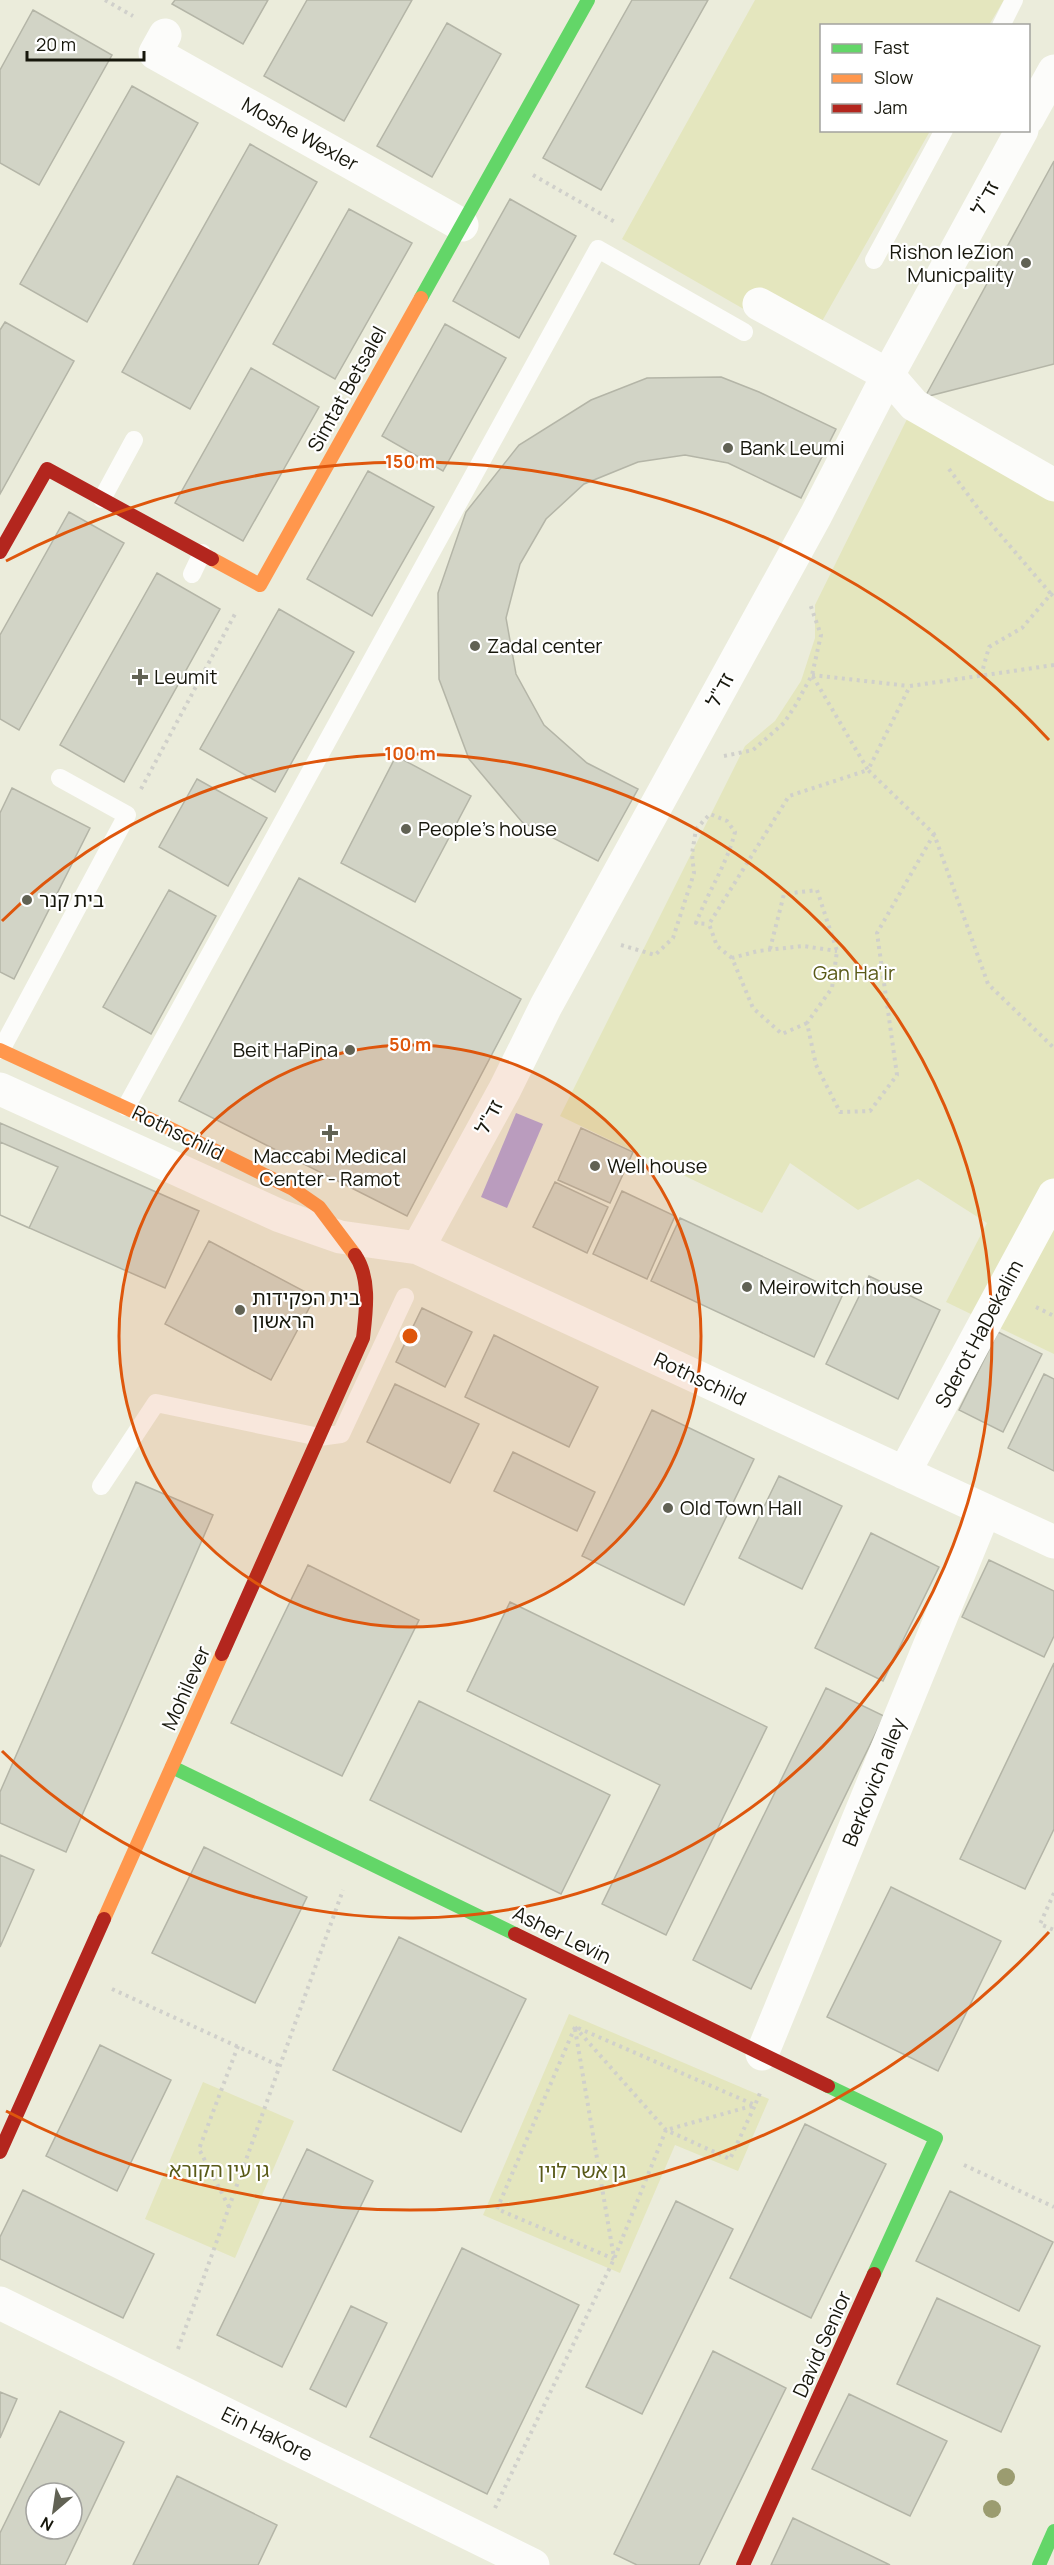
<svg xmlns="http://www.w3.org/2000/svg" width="1054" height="2565" font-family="Manrope,'Noto Sans Hebrew',sans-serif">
<rect width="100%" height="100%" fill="#ebecdb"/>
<!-- green -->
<path fill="#e4e6be" d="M 755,0 L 1004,0 L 989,25 L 822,26 L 822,130 L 930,131 L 808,346 L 622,239 Z
M 914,405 L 1054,483 L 1054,1354 L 946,1302 L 987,1223 L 918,1179 L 858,1210 L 790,1163 L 762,1213 L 560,1116 L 745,746 L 775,721 L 801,681 L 815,638 L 815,605 Z
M 569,2014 L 769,2099 L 738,2171 L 675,2145 L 620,2273 L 483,2215 Z
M 203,2082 L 294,2121 L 235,2258 L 145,2219 Z"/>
<!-- water -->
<path fill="#b5a7d8" d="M 516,1113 L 543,1124 L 507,1208 L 481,1197 Z"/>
<!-- building -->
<path fill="#d2d4c6" stroke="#b4b5a7" stroke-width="1.5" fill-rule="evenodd" d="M 175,0 L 268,0 L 243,44 L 172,4 Z
M 307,0 L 412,0 L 344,121 L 264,76 Z
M 632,0 L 708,0 L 601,190 L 543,158 Z
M 33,10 L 112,55 L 39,185 L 0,163 L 0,70 Z
M 447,23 L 501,54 L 432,177 L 377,146 Z
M 132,86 L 198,123 L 87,322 L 20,284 Z
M 250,144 L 317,182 L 190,409 L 122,372 Z
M 1054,161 L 1054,364 L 925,397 Z
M 510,199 L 576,236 L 519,338 L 453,301 Z
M 349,209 L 412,243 L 335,379 L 273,344 Z
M 5,322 L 74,361 L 0,494 L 0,330 Z
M 445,324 L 506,358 L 443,471 L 382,436 Z
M 251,368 L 319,407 L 243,541 L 175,503 Z
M 721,377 L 759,392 L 836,429 L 801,498 L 728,463 L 685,455 L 638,462 L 584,484 L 546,519 L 520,564 L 506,618 L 516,674 L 544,725 L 587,763 L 638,789 L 598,861 L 522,822 L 469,759 L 439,679 L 438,593 L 466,512 L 519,445 L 591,400 L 647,378 Z
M 368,471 L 434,507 L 372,616 L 307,579 Z
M 69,512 L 124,543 L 19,730 L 0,719 L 0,635 Z
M 157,573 L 220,609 L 124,782 L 60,745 Z
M 279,609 L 354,652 L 275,792 L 200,749 Z
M 396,756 L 471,796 L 415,902 L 341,863 Z
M 197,779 L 267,818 L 228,886 L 159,847 Z
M 12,788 L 90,828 L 14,979 L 0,972 L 0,813 Z
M 299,878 L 521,999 L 407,1216 L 179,1101 Z
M 169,890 L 216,916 L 151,1034 L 103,1007 Z
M 0,1123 L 199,1211 L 165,1288 L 0,1215 Z
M 581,1128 L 633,1152 L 610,1203 L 558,1180 Z
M 0,1142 L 58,1167 L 29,1228 L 0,1215 Z
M 555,1182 L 608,1207 L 587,1253 L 533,1227 Z
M 622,1191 L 675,1216 L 647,1279 L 593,1254 Z
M 680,1218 L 843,1294 L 814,1357 L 651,1281 Z
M 209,1241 L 315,1297 L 271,1380 L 165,1324 Z
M 869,1276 L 940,1310 L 898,1399 L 826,1364 Z
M 422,1308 L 472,1332 L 445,1387 L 396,1362 Z
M 998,1332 L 1042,1354 L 1003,1432 L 959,1410 Z
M 494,1335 L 598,1387 L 569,1447 L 465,1397 Z
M 1044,1374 L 1054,1379 L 1054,1471 L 1008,1448 Z
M 395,1384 L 479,1424 L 450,1483 L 367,1442 Z
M 652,1410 L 754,1459 L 684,1605 L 582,1556 Z
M 513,1452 L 595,1492 L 577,1531 L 494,1491 Z
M 779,1476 L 842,1506 L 802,1589 L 739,1558 Z
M 136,1482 L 213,1515 L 66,1852 L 0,1823 L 0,1792 Z
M 871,1533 L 939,1567 L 883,1681 L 815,1648 Z
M 989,1560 L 1054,1591 L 1054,1636 L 1044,1657 L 962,1617 Z
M 308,1565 L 419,1620 L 342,1776 L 231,1723 Z
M 510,1602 L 767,1727 L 666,1935 L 602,1904 L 660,1785 L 467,1691 Z
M 1054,1663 L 1054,1829 L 1025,1889 L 960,1859 Z
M 826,1688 L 884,1716 L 751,1989 L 693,1960 Z
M 419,1701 L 610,1795 L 561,1894 L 370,1800 Z
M 204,1847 L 307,1897 L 255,2003 L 152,1953 Z
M 0,1855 L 34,1870 L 0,1947 Z
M 891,1887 L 1001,1941 L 938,2071 L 827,2017 Z
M 399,1937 L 526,1999 L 461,2132 L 333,2070 Z
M 100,2045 L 171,2080 L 117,2191 L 46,2156 Z
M 805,2124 L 886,2164 L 811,2318 L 730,2278 Z
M 307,2149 L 373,2181 L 282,2367 L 217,2335 Z
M 23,2190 L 154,2254 L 123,2318 L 0,2259 L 0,2237 Z
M 950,2191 L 1053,2242 L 1019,2311 L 916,2261 Z
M 676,2201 L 733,2229 L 642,2414 L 586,2387 Z
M 462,2248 L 579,2305 L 487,2494 L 370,2437 Z
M 937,2298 L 1040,2346 L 1001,2432 L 897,2384 Z
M 351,2306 L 387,2323 L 346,2407 L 310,2389 Z
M 713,2351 L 786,2388 L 699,2565 L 637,2565 L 614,2554 Z
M 0,2392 L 17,2399 L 0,2438 Z
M 849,2394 L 947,2441 L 910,2516 L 812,2469 Z
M 60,2411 L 124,2442 L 65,2565 L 0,2565 L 0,2533 ZM 36,2493 L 72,2493 L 72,2529 L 36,2529 Z
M 177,2476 L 277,2525 L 258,2565 L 133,2565 Z
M 793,2518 L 890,2565 L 771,2565 Z"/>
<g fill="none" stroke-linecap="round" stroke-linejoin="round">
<!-- path -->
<path stroke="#d0d0cb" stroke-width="4" stroke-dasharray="3 4.5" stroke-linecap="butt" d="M 105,0 L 133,16
M 533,175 L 615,222
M 949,469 L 980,511 L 1051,594
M 1054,665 L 910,686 L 868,770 L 934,834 L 988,984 L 1054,1048
M 812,675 L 909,686
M 981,676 L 989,647 L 1022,628 L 1051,594 L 1054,597
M 724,756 L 753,750 L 784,723 L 795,706 L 812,675 L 821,635 L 810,604
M 141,789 L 235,614
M 621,945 L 655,955 L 673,938 L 694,873 L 692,854 L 696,829 L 710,814 L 727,821 L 735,832 C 727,864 708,892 696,923 L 709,924
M 770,949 L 784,894 L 817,890 L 837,951 L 832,988 L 807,1023 L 816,1065 L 840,1112 L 870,1111 L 897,1075 L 877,933 L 934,834
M 732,958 L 717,946 L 709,924 L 789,796 L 868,770 L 812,675
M 807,1023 L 782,1034 L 753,1008 L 732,958 L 758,951 L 803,946 L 837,951
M 1036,1307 L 1054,1316
M 1054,1893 L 1040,1924 L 1054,1930
M 112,1989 L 280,2066
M 575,2027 L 666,2130 L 730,2159 L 755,2105 L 666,2130
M 575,2027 L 497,2209 L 614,2259
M 578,2028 L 755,2105 L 760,2093
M 575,2029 L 614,2258
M 964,2165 L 1054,2207
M 229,2207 L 199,2149 L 238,2046
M 178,2349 L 343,1890
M 495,2508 L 614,2259 L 666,2130"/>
<!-- lane -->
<path stroke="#fcfcfa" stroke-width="18" d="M 1001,26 L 1014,0
M 874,260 L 944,130
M 102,499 L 134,440
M 192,574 L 202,553
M 1,1050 L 127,815 L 60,778
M 126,1107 L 598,249 L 744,332
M 101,1486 L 156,1403 L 319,1437 L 341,1434 L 405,1297"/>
<!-- street -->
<path stroke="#fcfcfa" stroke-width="33" d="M 165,35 L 155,53 L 462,225
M 1028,118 L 1054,71
M 759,304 L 888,375 L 914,405 L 1054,485
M 0,1089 L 280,1216 L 340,1237 L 418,1248 L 1054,1542
M 418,1248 L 505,1089 L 546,1006 L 816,515 L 888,375 L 1022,130
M 904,1473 L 1054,1195
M 762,2054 L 985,1510
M 0,2303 L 533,2565"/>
<!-- fast -->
<path stroke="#63d668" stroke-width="14" d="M 421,298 L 588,0
M 172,1767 L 515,1934
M 828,2086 L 936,2138 L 874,2274
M 1039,2565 L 1054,2531"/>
<!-- slow -->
<path stroke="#ff974d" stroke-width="14" d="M 212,559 L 260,585 L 421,298
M 0,1050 L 167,1127 L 293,1189 L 319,1207 L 355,1255
M 104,1919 L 222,1654"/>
<!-- jam -->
<path stroke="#b3261e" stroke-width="14" d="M 0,552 L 47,469 L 212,559
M 222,1654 L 363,1338 C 366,1312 371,1278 355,1255
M 515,1934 L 828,2086
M 0,2152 L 104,1919
M 743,2565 L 874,2274"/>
</g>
<!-- trees -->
<g fill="#9b9c70">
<circle cx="1006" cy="2477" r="9"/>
<circle cx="992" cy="2509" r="9"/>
</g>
<!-- distance rings -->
<circle cx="410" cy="1336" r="291" fill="#de560c" fill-opacity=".12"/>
<g fill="none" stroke="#de560c" stroke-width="3">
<circle cx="410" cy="1336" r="291"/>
<path d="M2 921A582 582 0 1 1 2 1751"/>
<path d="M1049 1932A874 874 0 0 1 6 2111M6 561A874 874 0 0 1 1049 740"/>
</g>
<!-- markers -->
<g fill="#616254" stroke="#fff" stroke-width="2">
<circle cx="1026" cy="263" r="6"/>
<circle cx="728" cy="448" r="6"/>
<circle cx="475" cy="646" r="6"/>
<path d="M137 668h6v6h6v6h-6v6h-6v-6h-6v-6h6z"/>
<circle cx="406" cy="829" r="6"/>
<circle cx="27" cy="900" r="6"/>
<circle cx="350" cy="1050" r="6"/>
<path d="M327 1124h6v6h6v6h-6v6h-6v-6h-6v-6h6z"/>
<circle cx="595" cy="1166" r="6"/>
<circle cx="747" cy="1287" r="6"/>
<circle cx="240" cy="1310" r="6"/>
<circle cx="668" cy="1508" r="6"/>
</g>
<g text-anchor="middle" stroke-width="4.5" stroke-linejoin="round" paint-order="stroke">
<!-- street labels -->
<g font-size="20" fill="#17170c" stroke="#fff">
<text transform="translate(300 134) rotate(29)" y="7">Moshe Wexler</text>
<text transform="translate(985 198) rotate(-61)" y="7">זד"ל</text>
<text transform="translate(347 389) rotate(-61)" y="7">Simtat Betsalel</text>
<text transform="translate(720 690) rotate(-61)" y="7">זד"ל</text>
<text transform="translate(489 1117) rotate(-62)" y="7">זד"ל</text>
<text transform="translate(178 1133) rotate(26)" y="7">Rothschild</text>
<text transform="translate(979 1334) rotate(-62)" y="7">Sderot HaDekalim</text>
<text transform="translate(700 1379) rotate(25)" y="7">Rothschild</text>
<text transform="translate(186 1688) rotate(-66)" y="7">Mohilever</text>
<text transform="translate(874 1782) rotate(-68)" y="7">Berkovich alley</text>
<text transform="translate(562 1935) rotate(26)" y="7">Asher Levin</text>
<text transform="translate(822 2344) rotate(-66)" y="7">David Senior</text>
<text transform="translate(267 2434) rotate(26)" y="7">Ein HaKore</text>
</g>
<!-- poi labels -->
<g font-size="20" fill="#17170c" stroke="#fff" text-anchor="start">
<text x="1014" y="259" text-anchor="end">Rishon leZion<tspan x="1014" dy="23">Municpality</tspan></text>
<text x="740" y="455">Bank Leumi</text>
<text x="487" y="653">Zadal center</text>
<text x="154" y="684">Leumit</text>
<text x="418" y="836">People's house</text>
<text x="39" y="907">בית קנר</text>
<text x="338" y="1057" text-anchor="end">Beit HaPina</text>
<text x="330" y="1163" text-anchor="middle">Maccabi Medical<tspan x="330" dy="23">Center - Ramot</tspan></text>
<text x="607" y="1173">Well house</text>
<text x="759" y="1294">Meirowitch house</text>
<text x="252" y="1305">בית הפקידות<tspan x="252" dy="23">הראשון</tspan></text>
<text x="680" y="1515">Old Town Hall</text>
</g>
<!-- park labels -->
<g font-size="20" fill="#595a18" stroke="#fff">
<text x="854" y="980">Gan Ha'ir</text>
<text x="219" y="2177">גן עין הקורא</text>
<text x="582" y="2178">גן אשר לוין</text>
</g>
</g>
<circle cx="410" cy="1336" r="9" fill="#de560c" stroke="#fff" stroke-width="3"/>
<g font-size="18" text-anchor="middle" font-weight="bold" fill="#de560c" stroke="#fff" stroke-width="4.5" stroke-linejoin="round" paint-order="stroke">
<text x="410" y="468">150 m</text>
<text x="410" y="760">100 m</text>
<text x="410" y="1051">50 m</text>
</g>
<!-- legend -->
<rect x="820" y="24" width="210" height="108" fill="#ffffff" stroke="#a2a29e" stroke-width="1.5"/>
<rect x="832" y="44" width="30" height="9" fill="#63d668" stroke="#a2a29e" stroke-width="1.5"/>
<text x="874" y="54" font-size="18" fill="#17170c">Fast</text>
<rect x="832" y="74" width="30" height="9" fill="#ff974d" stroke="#a2a29e" stroke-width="1.5"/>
<text x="874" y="84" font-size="18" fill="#17170c">Slow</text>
<rect x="832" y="104" width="30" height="9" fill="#b3261e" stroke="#a2a29e" stroke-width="1.5"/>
<text x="874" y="114" font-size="18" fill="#17170c">Jam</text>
<!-- north arrow -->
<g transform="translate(54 2511) rotate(209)"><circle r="28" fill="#ffffff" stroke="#a2a29e" stroke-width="1.5"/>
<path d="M0-4.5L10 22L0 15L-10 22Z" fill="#616254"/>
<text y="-9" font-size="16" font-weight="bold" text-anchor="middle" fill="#17170c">N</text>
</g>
<!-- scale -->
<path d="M27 51v9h117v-9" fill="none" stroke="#17170c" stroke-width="3"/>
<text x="36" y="51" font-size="18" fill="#17170c" stroke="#ffffff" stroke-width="4.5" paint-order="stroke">20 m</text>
</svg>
